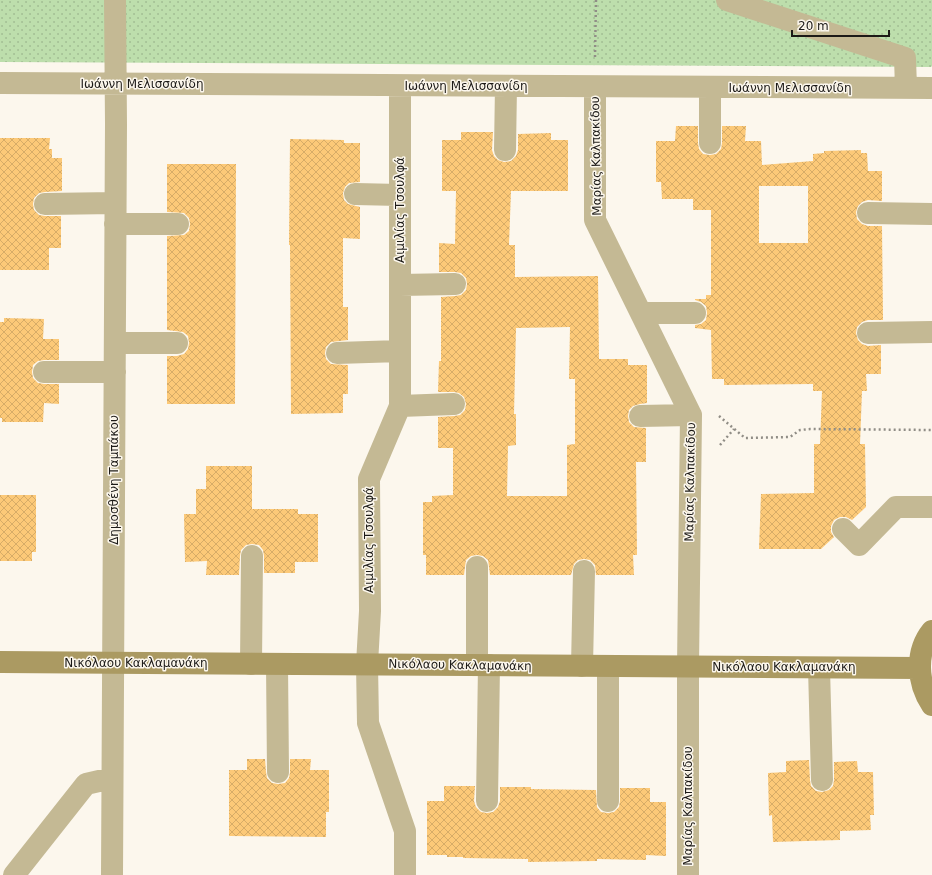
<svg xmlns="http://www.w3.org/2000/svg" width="932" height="875" font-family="'DejaVu Sans',sans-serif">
<defs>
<pattern id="grass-dots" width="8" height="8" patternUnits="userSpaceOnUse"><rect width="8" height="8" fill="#bddeac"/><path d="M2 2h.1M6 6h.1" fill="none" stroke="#a2be93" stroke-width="1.8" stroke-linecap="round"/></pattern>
<pattern id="building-cross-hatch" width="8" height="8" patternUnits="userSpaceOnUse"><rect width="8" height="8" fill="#fcc978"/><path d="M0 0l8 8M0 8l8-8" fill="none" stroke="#d7ac67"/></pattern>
</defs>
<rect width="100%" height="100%" fill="#fcf7ed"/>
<!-- grass -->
<path fill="url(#grass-dots)" d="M 0,0 L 932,0 L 932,66 L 931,67 L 0,62 Z"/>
<!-- building -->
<path fill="url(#building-cross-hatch)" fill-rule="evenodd" d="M 676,126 L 698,126 L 698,143 L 699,149 L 703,154 L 710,155 L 716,154 L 721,149 L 722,143 L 722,126 L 746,126 L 745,141 L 761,141 L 762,165 L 813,161 L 813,154 L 824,153 L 824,151 L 861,150 L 861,153 L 867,153 L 868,171 L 882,171 L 882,201 L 868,200 L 862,202 L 858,206 L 856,212 L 857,219 L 862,224 L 868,226 L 882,226 L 883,320 L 868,320 L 862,322 L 857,327 L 856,333 L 858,340 L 862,344 L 868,346 L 881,345 L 881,374 L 866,374 L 867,391 L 862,391 L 860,444 L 865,444 L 866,507 L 852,520 L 846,517 L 840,517 L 834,520 L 831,526 L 831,532 L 834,537 L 821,549 L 759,549 L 761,494 L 814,493 L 814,444 L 820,444 L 822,391 L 813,391 L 813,384 L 724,385 L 724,379 L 712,379 L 711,330 L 695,328 L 695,325 L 701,324 L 706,320 L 707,313 L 706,306 L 701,302 L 695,300 L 695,299 L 706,299 L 706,295 L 711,295 L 711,210 L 693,210 L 693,199 L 662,199 L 661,182 L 656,182 L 656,141 L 675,141 ZM 759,186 L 808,186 L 808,243 L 759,243 Z
M 461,132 L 493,132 L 492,150 L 494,156 L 498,160 L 504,162 L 511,161 L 516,156 L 518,150 L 518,134 L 551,133 L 551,140 L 568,140 L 568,191 L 511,191 L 509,245 L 515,245 L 515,277 L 598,276 L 599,359 L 628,359 L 628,365 L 647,365 L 647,403 L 640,404 L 633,406 L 629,410 L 628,416 L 629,422 L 634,427 L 646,428 L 646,462 L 636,462 L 637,555 L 633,555 L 634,575 L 596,575 L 595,565 L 590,560 L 584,559 L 578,560 L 574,564 L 571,575 L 490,575 L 489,567 L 488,560 L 483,556 L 477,555 L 471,556 L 466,560 L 465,567 L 464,575 L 426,575 L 426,555 L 423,555 L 423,502 L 432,502 L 432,496 L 453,495 L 453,448 L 438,448 L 438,417 L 454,416 L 460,415 L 465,410 L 466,404 L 464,397 L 459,393 L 454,392 L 438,392 L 439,361 L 441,361 L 441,297 L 455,296 L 461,295 L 466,290 L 467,284 L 466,278 L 461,273 L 455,272 L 439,272 L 439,243 L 455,244 L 456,191 L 442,191 L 442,140 L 461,140 ZM 570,327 L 569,379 L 575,379 L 575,444 L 567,445 L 567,496 L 507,496 L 508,446 L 516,445 L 516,414 L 514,414 L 516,328 Z
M 0,138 L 50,138 L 49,149 L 52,149 L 52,158 L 62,158 L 62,191 L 45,192 L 39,193 L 34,198 L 33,204 L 34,210 L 39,215 L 45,216 L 61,216 L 61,248 L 49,248 L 49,270 L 0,270 Z
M 290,139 L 344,140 L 344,143 L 360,143 L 360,182 L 349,183 L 345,187 L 343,193 L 344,200 L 348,204 L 360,207 L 360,239 L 343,238 L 343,307 L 348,307 L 348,340 L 331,342 L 326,347 L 325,353 L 326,359 L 331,364 L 348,365 L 348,394 L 343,394 L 343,413 L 291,414 L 290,245 L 289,245 Z
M 167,164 L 236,164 L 235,404 L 167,404 L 167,356 L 177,356 L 184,354 L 188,349 L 189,343 L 188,336 L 183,332 L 167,330 L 167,236 L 184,235 L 189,231 L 190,224 L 189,218 L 184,213 L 167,212 Z
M 4,318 L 44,319 L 43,339 L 59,339 L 59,360 L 44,360 L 38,361 L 33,365 L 32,372 L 33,378 L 38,383 L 44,384 L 59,384 L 59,404 L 44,403 L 43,422 L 2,422 L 2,418 L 0,418 L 0,322 L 4,322 Z
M 206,466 L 252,466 L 252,509 L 298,509 L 298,514 L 318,514 L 318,562 L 295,562 L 295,573 L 264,573 L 264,556 L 263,550 L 259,545 L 252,544 L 246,545 L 241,550 L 240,556 L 239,575 L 206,575 L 207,561 L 185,562 L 184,514 L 196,514 L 196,489 L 206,489 Z
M 0,495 L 36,495 L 36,552 L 32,552 L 32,561 L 0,561 Z
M 247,759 L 265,759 L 266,772 L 267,778 L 272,783 L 278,784 L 285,783 L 289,778 L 290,772 L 290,759 L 311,759 L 310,770 L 329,770 L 329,812 L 326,812 L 326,837 L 229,836 L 229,770 L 247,770 Z
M 809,760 L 810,780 L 811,786 L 816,791 L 822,792 L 829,790 L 833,786 L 834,780 L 834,762 L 857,761 L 858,772 L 873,772 L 874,815 L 870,815 L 871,830 L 840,831 L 840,840 L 773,842 L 772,815 L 769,816 L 768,773 L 786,772 L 786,761 Z
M 444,786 L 475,786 L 474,801 L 476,807 L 481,812 L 487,813 L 493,812 L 498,807 L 500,801 L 500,787 L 531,787 L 531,789 L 596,790 L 597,807 L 601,812 L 608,813 L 614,812 L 619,807 L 620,801 L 620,788 L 650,788 L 650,802 L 666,802 L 666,856 L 646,855 L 646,860 L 597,859 L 597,861 L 528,862 L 528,859 L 463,858 L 463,857 L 447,857 L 447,855 L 427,855 L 427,801 L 444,801 Z"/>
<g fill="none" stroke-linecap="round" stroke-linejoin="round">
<!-- path -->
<path stroke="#908d86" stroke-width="2.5" stroke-dasharray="2 3" stroke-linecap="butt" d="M 595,57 L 596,0
M 719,416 L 745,438 L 790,437 L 800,430 L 810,429 L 932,430
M 720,445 L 734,429"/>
<!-- street -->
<path stroke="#c4b994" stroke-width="22" d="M 727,0 L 905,58 L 906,88
M 0,83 L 932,88
M 400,86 L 400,406 L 369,479 L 370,611 L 367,664 L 368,723 L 405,831 L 405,875
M 595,87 L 595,220 L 691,415 L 688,667 L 688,875
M 710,143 L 710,87
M 505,150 L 506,86
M 355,194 L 400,195
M 45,204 L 115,203
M 868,213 L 932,214
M 115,224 L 178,224
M 400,285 L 455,284
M 641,313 L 695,313
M 868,333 L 932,332
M 115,343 L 177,343
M 337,353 L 400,351
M 44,372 L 115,372
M 400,406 L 454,404
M 640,416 L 691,415
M 843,529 L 859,545 L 896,507 L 932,507
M 251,664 L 252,556
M 277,664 L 278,772
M 477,665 L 477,567
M 582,666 L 584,571
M 608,666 L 608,801
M 819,668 L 822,780
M 487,801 L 489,665
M 14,875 L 86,784 L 112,778
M 112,875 L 116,124 L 115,0"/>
<!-- secondary -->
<path stroke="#ab9a62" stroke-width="22" d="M 932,631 C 915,652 917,683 932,705
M 0,662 L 919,668"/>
</g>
<g text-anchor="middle" stroke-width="3" stroke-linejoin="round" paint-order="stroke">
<!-- street labels -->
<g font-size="12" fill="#1c1a17" stroke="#fcf7ed">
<text x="142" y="88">Ιωάννη Μελισσανίδη</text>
<text x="466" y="90">Ιωάννη Μελισσανίδη</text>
<text x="790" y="92">Ιωάννη Μελισσανίδη</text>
<text transform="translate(596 156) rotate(-91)" y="4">Μαρίας Καλπακίδου</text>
<text transform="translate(400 210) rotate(-90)" y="4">Αιμιλίας Τσουλφά</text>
<text transform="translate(114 480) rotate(-90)" y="4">Δημοσθένη Ταμπάκου</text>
<text transform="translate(690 482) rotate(-89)" y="4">Μαρίας Καλπακίδου</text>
<text transform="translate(369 540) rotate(-90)" y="4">Αιμιλίας Τσουλφά</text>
<text x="136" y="667">Νικόλαου Κακλαμανάκη</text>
<text transform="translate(460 665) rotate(1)" y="4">Νικόλαου Κακλαμανάκη</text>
<text x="784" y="671">Νικόλαου Κακλαμανάκη</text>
<text transform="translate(688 806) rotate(-90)" y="4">Μαρίας Καλπακίδου</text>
</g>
</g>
<!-- scale -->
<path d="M792 30v6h97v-6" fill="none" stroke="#1c1a17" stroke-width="2"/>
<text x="798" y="30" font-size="12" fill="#1c1a17" stroke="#fcf7ed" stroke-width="3" paint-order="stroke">20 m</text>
</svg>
